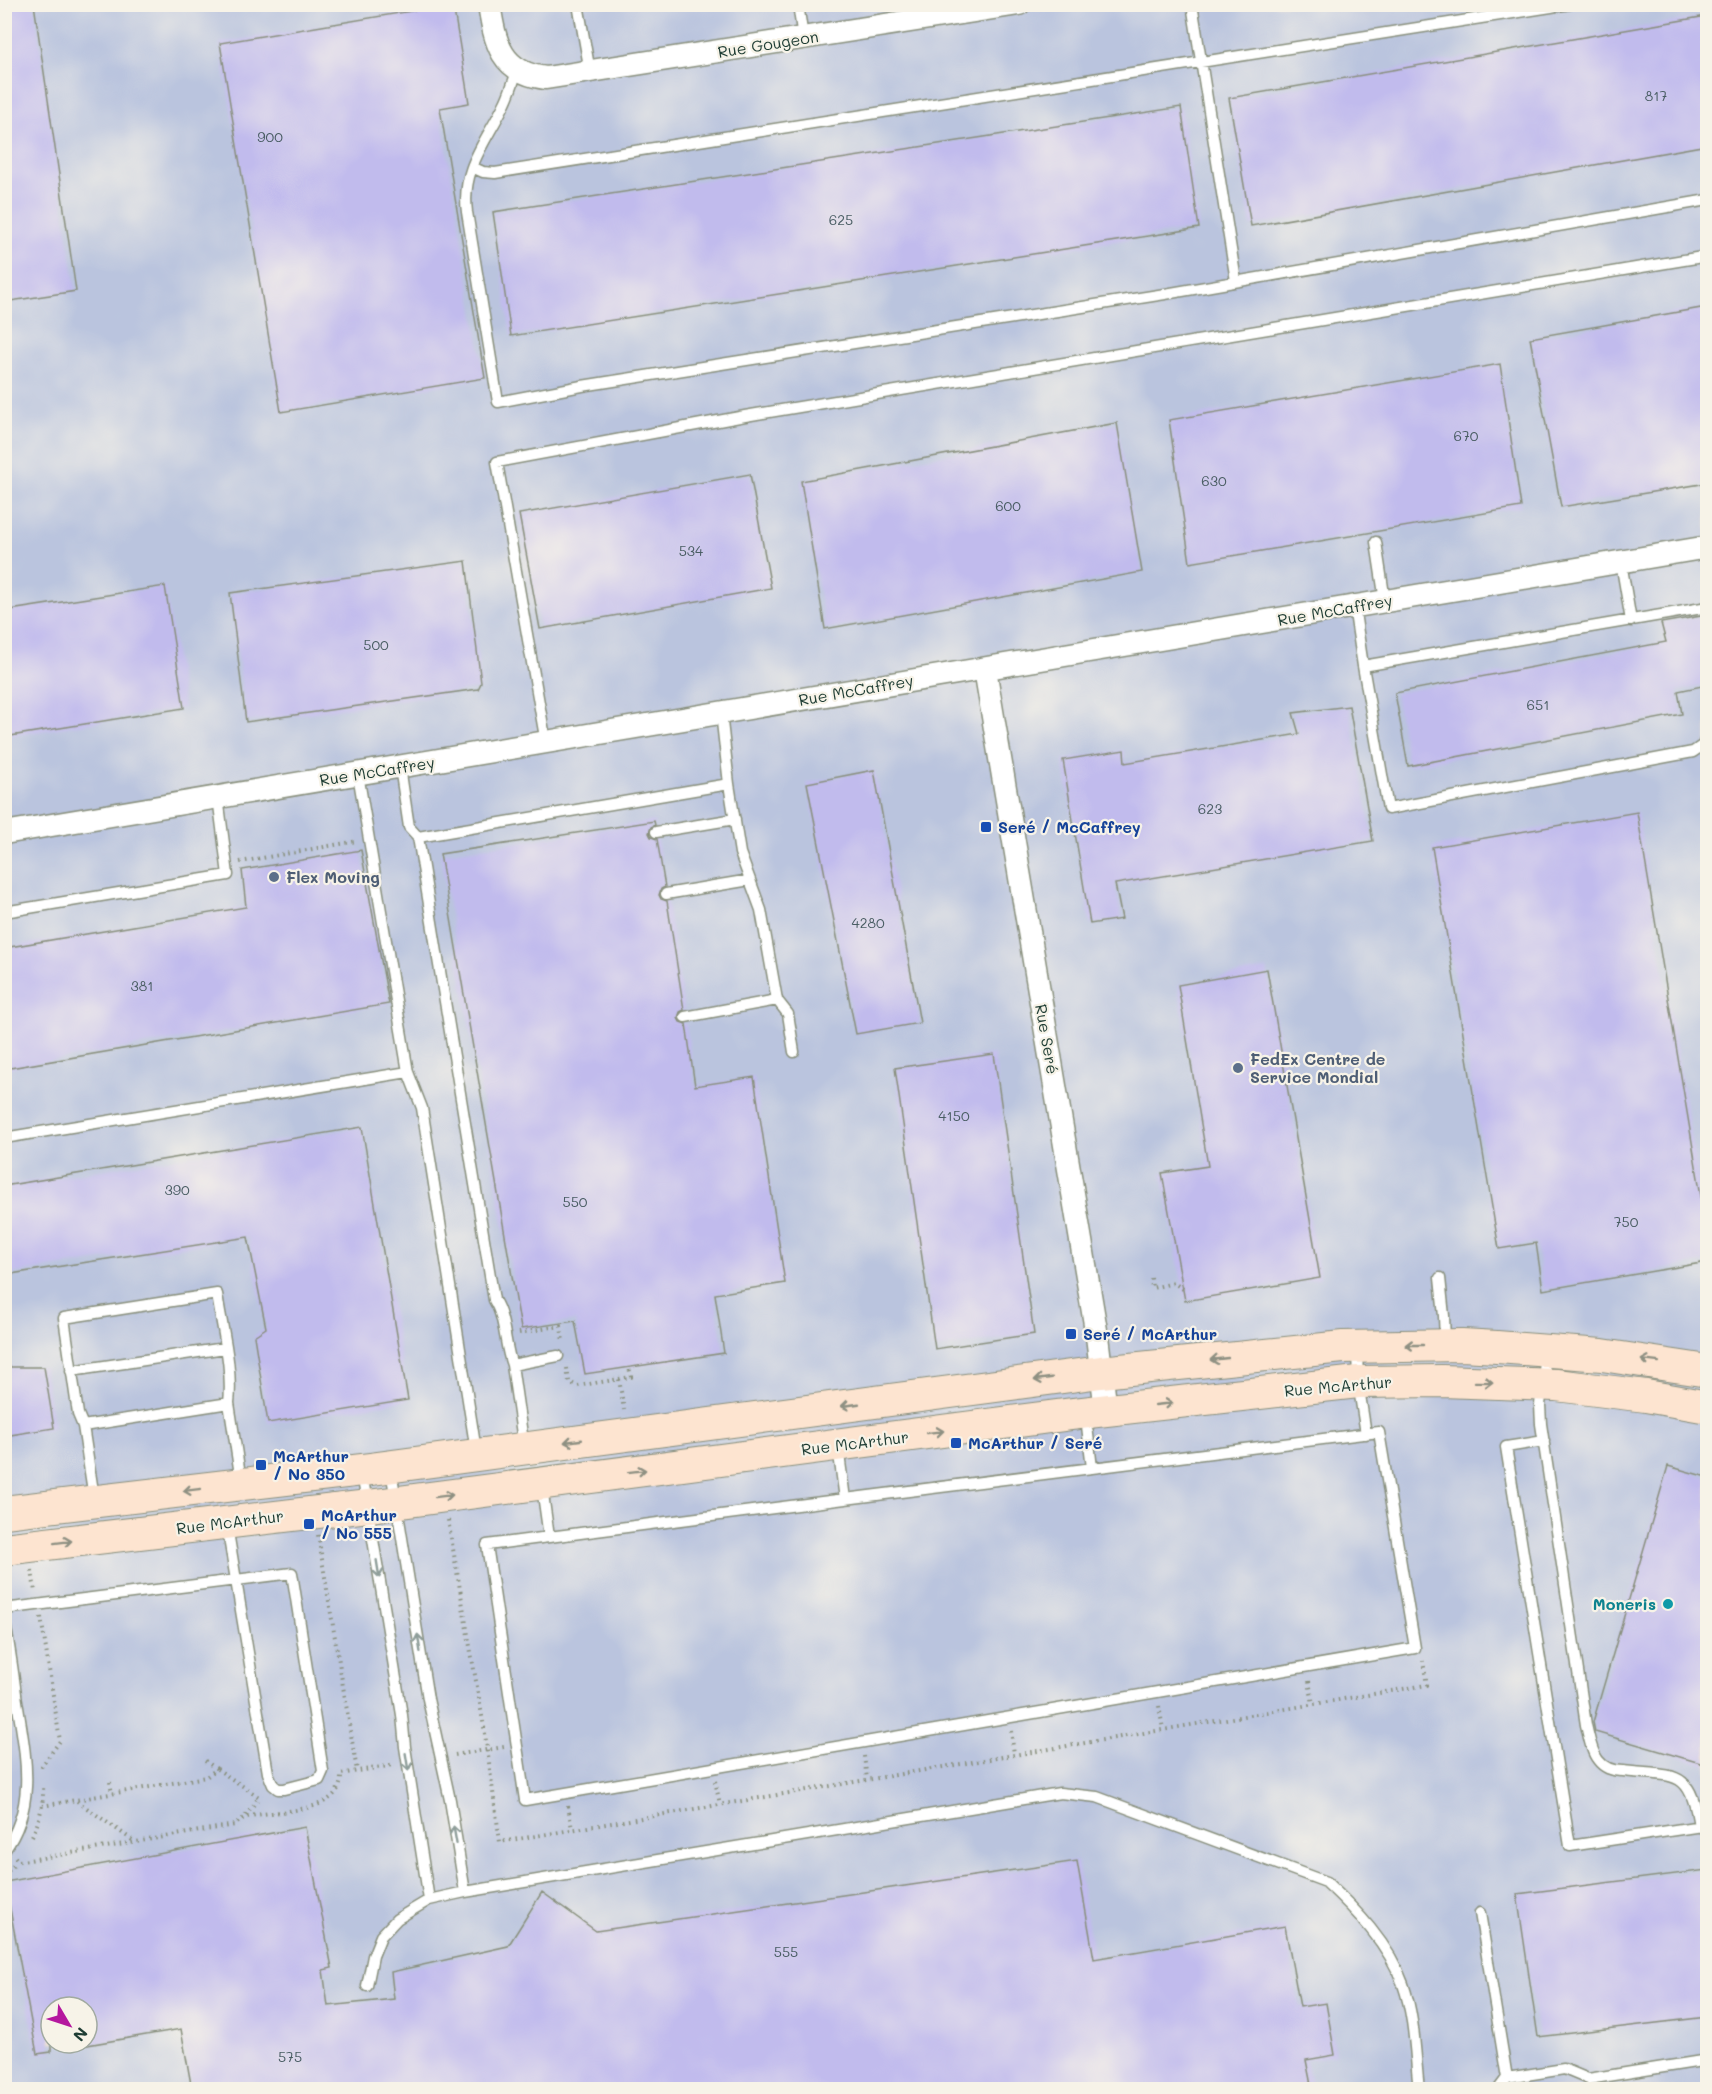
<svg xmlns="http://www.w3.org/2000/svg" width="1712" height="2094" font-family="Mali,sans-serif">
<rect width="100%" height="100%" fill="#f7f3e8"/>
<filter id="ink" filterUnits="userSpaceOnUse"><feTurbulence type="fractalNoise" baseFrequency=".0167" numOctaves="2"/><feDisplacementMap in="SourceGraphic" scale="12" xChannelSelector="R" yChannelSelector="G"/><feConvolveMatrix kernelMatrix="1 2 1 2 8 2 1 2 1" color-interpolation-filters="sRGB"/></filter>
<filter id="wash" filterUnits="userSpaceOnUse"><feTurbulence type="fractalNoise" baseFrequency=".008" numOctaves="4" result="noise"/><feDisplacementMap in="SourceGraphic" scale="24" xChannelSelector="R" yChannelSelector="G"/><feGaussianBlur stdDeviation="1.35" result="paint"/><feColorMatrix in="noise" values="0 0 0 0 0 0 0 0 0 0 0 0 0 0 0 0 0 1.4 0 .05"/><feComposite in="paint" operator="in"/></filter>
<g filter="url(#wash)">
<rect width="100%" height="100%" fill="#f2e1c5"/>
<!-- industrial -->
<path fill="#bac4de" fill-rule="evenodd" d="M 5,5 L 1707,5 L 1707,2089 L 5,2090 ZM 51,2007 L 87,2007 L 87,2043 L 51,2043 Z"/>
<g id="blocks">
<!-- building -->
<path fill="#c1bbed" d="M 4,4 L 34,4 L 76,291 L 4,302 Z
M 453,4 L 469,103 L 440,108 L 485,378 L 281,412 L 220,43 Z
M 1707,16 L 1707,145 L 1251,226 L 1229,98 Z
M 1181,107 L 1199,228 L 511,336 L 493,212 Z
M 1707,307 L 1707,483 L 1561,507 L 1530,338 Z
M 1500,364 L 1521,507 L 1190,563 L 1169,420 Z
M 1117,423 L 1142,572 L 825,629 L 801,481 Z
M 750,474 L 771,588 L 540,629 L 519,514 Z
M 466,561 L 481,683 L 478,689 L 246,722 L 230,593 Z
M 165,586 L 184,708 L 4,737 L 4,611 Z
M 1707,615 L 1707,685 L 1678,691 L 1682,714 L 1408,766 L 1395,693 L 1666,642 L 1661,623 Z
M 1349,706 L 1373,841 L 1115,884 L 1122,919 L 1090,924 L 1063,760 L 1124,750 L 1125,763 L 1299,734 L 1293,713 Z
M 874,770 L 920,1023 L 856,1034 L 807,783 Z
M 1637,812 L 1705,1220 L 1707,1220 L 1707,1262 L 1543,1290 L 1536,1243 L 1499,1249 L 1432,847 Z
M 654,821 L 655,825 L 651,827 L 649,833 L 651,837 L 657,839 L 665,887 L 661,889 L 659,895 L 661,899 L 667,901 L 684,1010 L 680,1012 L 678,1018 L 680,1022 L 686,1024 L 695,1086 L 754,1077 L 785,1283 L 715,1294 L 724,1353 L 585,1374 L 575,1321 L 521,1329 L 440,854 Z
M 361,850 L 389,1004 L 4,1069 L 4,948 L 246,907 L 242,870 Z
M 1267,969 L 1320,1278 L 1185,1301 L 1162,1173 L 1208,1166 L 1178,985 Z
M 994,1054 L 1034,1334 L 935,1349 L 895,1068 Z
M 362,1127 L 408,1400 L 268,1423 L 254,1336 L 266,1328 L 248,1237 L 4,1275 L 4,1186 Z
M 4,1367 L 44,1367 L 54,1428 L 4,1436 Z
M 1668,1466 L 1707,1477 L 1707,1765 L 1595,1732 L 1593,1722 Z
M 305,1827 L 332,1968 L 323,1970 L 328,2006 L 394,1999 L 391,1972 L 508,1946 L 542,1892 L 596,1931 L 1077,1861 L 1094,1959 L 1285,1926 L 1300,2007 L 1326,2003 L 1335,2055 L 1306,2060 L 1312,2090 L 192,2090 L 181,2029 L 87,2045 L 87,2007 L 51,2007 L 51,2052 L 37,2054 L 5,1882 Z
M 1707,1870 L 1707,2017 L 1538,2037 L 1517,1894 Z"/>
</g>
</g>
<g filter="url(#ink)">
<use href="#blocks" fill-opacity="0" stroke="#888f7c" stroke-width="1.5"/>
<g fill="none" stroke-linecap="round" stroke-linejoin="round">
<defs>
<path id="lane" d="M 578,4 L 590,72
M 798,4 L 803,38
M 1192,4 L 1236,281
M 518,70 C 513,81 510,94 504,105 C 486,142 461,169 467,212 L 498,402 L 582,386 L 1165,294 L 1708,200
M 472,167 L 483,172 L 495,173 L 1570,4
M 1376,542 L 1385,601
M 1621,562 L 1631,621
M 1354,606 L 1363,666 L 1708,607
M 1363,666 L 1388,809 L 1693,752 L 1703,745 L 1708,734
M 546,743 L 497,462 L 745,416 L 1708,256
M 400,767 L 409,827 L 418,837 L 494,1300 C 506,1319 504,1344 512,1365
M 358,774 L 408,1072 L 422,1108 L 476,1451
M 729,784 L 740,853 L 761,910 L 777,1000 L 788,1014 L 794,1052
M 656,832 L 735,819
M 418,837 L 729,784 L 721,713
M 666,894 L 750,880
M 4,912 L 228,875 L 218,797
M 685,1017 L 777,1000
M 4,1138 L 408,1072
M 1440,1278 L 1444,1316 L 1445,1341
M 1357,1349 L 1358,1382 L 1366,1434
M 1546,1354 L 1540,1405 L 1541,1424 L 1586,1725 C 1589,1737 1591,1751 1598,1760 C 1604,1768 1613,1771 1623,1771 C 1674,1777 1691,1767 1699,1827
M 71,1371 L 225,1348
M 83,1426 L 229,1403
M 1544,1441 L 1506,1447 L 1570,1846 L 1708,1825
M 524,1448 L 512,1365 L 558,1356
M 1092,1468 L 1087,1426 L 1096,1419
M 391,1470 L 428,1699 L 450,1800 L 465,1892
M 362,1473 L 402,1715 L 405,1747 L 429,1900
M 542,1487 L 549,1537 L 845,1499 L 838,1447
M 94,1498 L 83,1426 L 78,1414 L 64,1318 L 217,1294 C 222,1328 233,1369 229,1403 L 241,1481
M 549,1537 L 487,1545 L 525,1800 L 1415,1648 L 1379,1432 L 845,1499
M 4,1609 L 292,1573 L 323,1771 L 319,1780 L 284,1789 L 278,1789 L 273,1785 L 268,1773 L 227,1526
M 4,1619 C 10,1646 13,1674 17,1701 C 25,1753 38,1805 4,1851
M 1480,1913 L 1507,2078 L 1564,2069 L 1588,2079 L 1708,2060
M 367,1986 L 373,1956 L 381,1936 L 397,1919 L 429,1900 L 465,1892 L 1060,1793 L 1097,1797 L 1326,1882 C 1356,1910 1389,1944 1403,1984 C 1415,2018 1415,2055 1419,2090
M 1498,2090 L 1507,2078"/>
<path id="street" d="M 489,4 C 495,43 501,73 546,78 L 1019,4
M 985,669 L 1097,1336 L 1106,1411
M 4,833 L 1708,547"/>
<path id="secondary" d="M 4,1512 L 371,1469 L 1101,1372 L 1343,1347 L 1462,1345 L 1497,1347 L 1602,1355 L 1708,1371
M 4,1549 L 377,1505 L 1072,1414 L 1358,1382 L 1442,1381 L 1556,1385 L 1646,1396 L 1708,1407"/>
</defs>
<!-- lane casing -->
<use href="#lane" stroke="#888f7c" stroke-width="13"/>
<!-- street casing -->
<use href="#street" stroke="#888f7c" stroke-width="25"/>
<!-- secondary casing -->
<use href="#secondary" stroke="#888f7c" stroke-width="34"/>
<!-- path -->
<path stroke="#888f7c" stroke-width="4" stroke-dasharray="1.5 4.5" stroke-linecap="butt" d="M 240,862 L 357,841
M 1151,1278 L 1152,1288 L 1174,1283 L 1183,1289
M 519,1333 L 561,1326 L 563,1342
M 567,1368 L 569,1382 L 577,1386 L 619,1379 L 624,1410
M 619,1379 L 631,1377 L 629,1367
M 448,1520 L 484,1727 L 500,1842 L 1427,1685 L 1423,1661
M 318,1535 L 357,1771
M 32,1570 L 35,1592
M 41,1617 L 60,1741 L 41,1767
M 1309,1681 L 1313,1704
M 1159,1706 L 1163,1729
M 1011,1731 L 1014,1754
M 455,1755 L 504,1747
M 864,1756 L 867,1779
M 205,1761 L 217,1769
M 715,1781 L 720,1804
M 110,1782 L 112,1794
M 77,1801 L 135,1842
M 42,1806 L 206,1777 L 217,1769 L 259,1797 L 245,1817
M 568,1806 L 572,1829
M 32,1836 C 40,1820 44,1803 43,1785
M 15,1857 L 18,1861 L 30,1860 L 235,1825 C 239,1822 242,1818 247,1817 C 274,1809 343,1816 341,1774 L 393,1765
M 4,1875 L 16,1863"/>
<!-- lane -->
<use href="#lane" stroke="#fff" stroke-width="10"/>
<!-- street -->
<use href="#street" stroke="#fff" stroke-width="22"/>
<!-- secondary -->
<use href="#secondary" stroke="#fde4d0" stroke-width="32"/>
</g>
<!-- one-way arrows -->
<defs><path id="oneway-shaft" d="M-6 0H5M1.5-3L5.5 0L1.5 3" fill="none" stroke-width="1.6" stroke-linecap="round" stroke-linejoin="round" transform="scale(1.5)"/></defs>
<g stroke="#8e9082">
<use href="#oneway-shaft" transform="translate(1414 1345) rotate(-180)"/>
<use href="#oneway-shaft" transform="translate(1219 1359) rotate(174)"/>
<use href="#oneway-shaft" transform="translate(1650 1361) rotate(-173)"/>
<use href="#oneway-shaft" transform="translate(1043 1379) rotate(172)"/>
<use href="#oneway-shaft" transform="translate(1484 1382) rotate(1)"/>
<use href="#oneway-shaft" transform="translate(1164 1404) rotate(-6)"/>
<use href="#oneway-shaft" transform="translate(850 1405) rotate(172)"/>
<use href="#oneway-shaft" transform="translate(935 1432) rotate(-7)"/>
<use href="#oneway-shaft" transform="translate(573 1441) rotate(172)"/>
<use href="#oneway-shaft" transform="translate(637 1471) rotate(-7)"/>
<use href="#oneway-shaft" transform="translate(192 1490) rotate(173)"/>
<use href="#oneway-shaft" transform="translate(444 1496) rotate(-7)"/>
<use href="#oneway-shaft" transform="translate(63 1542) rotate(-7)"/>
</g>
<g stroke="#8f9e9a">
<use href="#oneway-shaft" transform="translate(378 1569) rotate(81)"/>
<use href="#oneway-shaft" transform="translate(419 1643) rotate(-99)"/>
<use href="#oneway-shaft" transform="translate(407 1762) rotate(81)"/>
<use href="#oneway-shaft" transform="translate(455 1835) rotate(-100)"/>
</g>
</g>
<!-- markers -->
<g fill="#1a4fb4" stroke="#f7f3e8" stroke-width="2">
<rect x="980" y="821" width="12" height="12" rx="3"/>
<rect x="1065" y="1328" width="12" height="12" rx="3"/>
<rect x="950" y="1437" width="12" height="12" rx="3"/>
<rect x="255" y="1459" width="12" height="12" rx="3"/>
<rect x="303" y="1518" width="12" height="12" rx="3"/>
</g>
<g fill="#5c6f8a" stroke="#f7f3e8" stroke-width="2">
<circle cx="274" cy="877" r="6"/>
<circle cx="1238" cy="1068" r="6"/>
</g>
<circle fill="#0f9aa8" stroke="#f7f3e8" stroke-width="2" cx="1668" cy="1604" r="6"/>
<g text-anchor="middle" stroke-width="4.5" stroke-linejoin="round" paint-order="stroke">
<!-- number labels -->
<g font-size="14" fill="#485c62">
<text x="1656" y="101">817</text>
<text x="270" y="142">900</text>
<text x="841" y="225">625</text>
<text x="1466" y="441">670</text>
<text x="1214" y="486">630</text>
<text x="1008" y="511">600</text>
<text x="691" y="556">534</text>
<text x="376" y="650">500</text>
<text x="1538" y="710">651</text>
<text x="1210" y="814">623</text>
<text x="868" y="928">4280</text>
<text x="142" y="991">381</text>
<text x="954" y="1121">4150</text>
<text x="177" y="1195">390</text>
<text x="575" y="1207">550</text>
<text x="1626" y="1227">750</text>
<text x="786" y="1957">555</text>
<text x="290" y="2062">575</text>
</g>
<!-- street labels -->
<g font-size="16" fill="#1f3d34" stroke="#f7f3e8">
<text transform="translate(768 44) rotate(-9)" y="6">Rue Gougeon</text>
<text transform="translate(1335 610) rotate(-10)" y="6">Rue McCaffrey</text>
<text transform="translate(856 690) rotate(-10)" y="6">Rue McCaffrey</text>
<text transform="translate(377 771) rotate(-9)" y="6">Rue McCaffrey</text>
<text transform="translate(1047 1039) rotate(80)" y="6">Rue Seré</text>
<text transform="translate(1338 1386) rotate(-5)" y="6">Rue McArthur</text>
<text transform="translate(855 1443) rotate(-7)" y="6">Rue McArthur</text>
<text transform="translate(230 1522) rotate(-7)" y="6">Rue McArthur</text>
</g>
<!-- transit labels -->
<g font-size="16" font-weight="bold" fill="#164399" stroke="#f7f3e8" text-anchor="start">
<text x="998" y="833">Seré / McCaffrey</text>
<text x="1083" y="1340">Seré / McArthur</text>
<text x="968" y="1449">McArthur / Seré</text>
<text x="273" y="1462">McArthur<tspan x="273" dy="18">/ No 350</tspan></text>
<text x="321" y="1521">McArthur<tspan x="321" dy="18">/ No 555</tspan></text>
</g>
<!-- service labels -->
<g font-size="16" font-weight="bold" fill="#4e5e75" stroke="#f7f3e8" text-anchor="start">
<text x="286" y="883">Flex Moving</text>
<text x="1250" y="1065">FedEx Centre de<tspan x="1250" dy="18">Service Mondial</tspan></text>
</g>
<!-- culture labels -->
<g font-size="16" font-weight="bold" fill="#0d838f" stroke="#f7f3e8" text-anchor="end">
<text x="1656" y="1610">Moneris</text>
</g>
</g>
<!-- margin -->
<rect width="1712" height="2094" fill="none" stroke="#f7f3e8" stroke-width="24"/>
<!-- north arrow -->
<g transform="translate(69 2025) rotate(129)"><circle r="28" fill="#f7f3e8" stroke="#a1aaa0" stroke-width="1.5"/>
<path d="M0-4.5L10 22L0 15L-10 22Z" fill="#b5179e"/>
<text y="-9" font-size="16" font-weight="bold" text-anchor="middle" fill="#1f3d34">N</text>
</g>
</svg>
